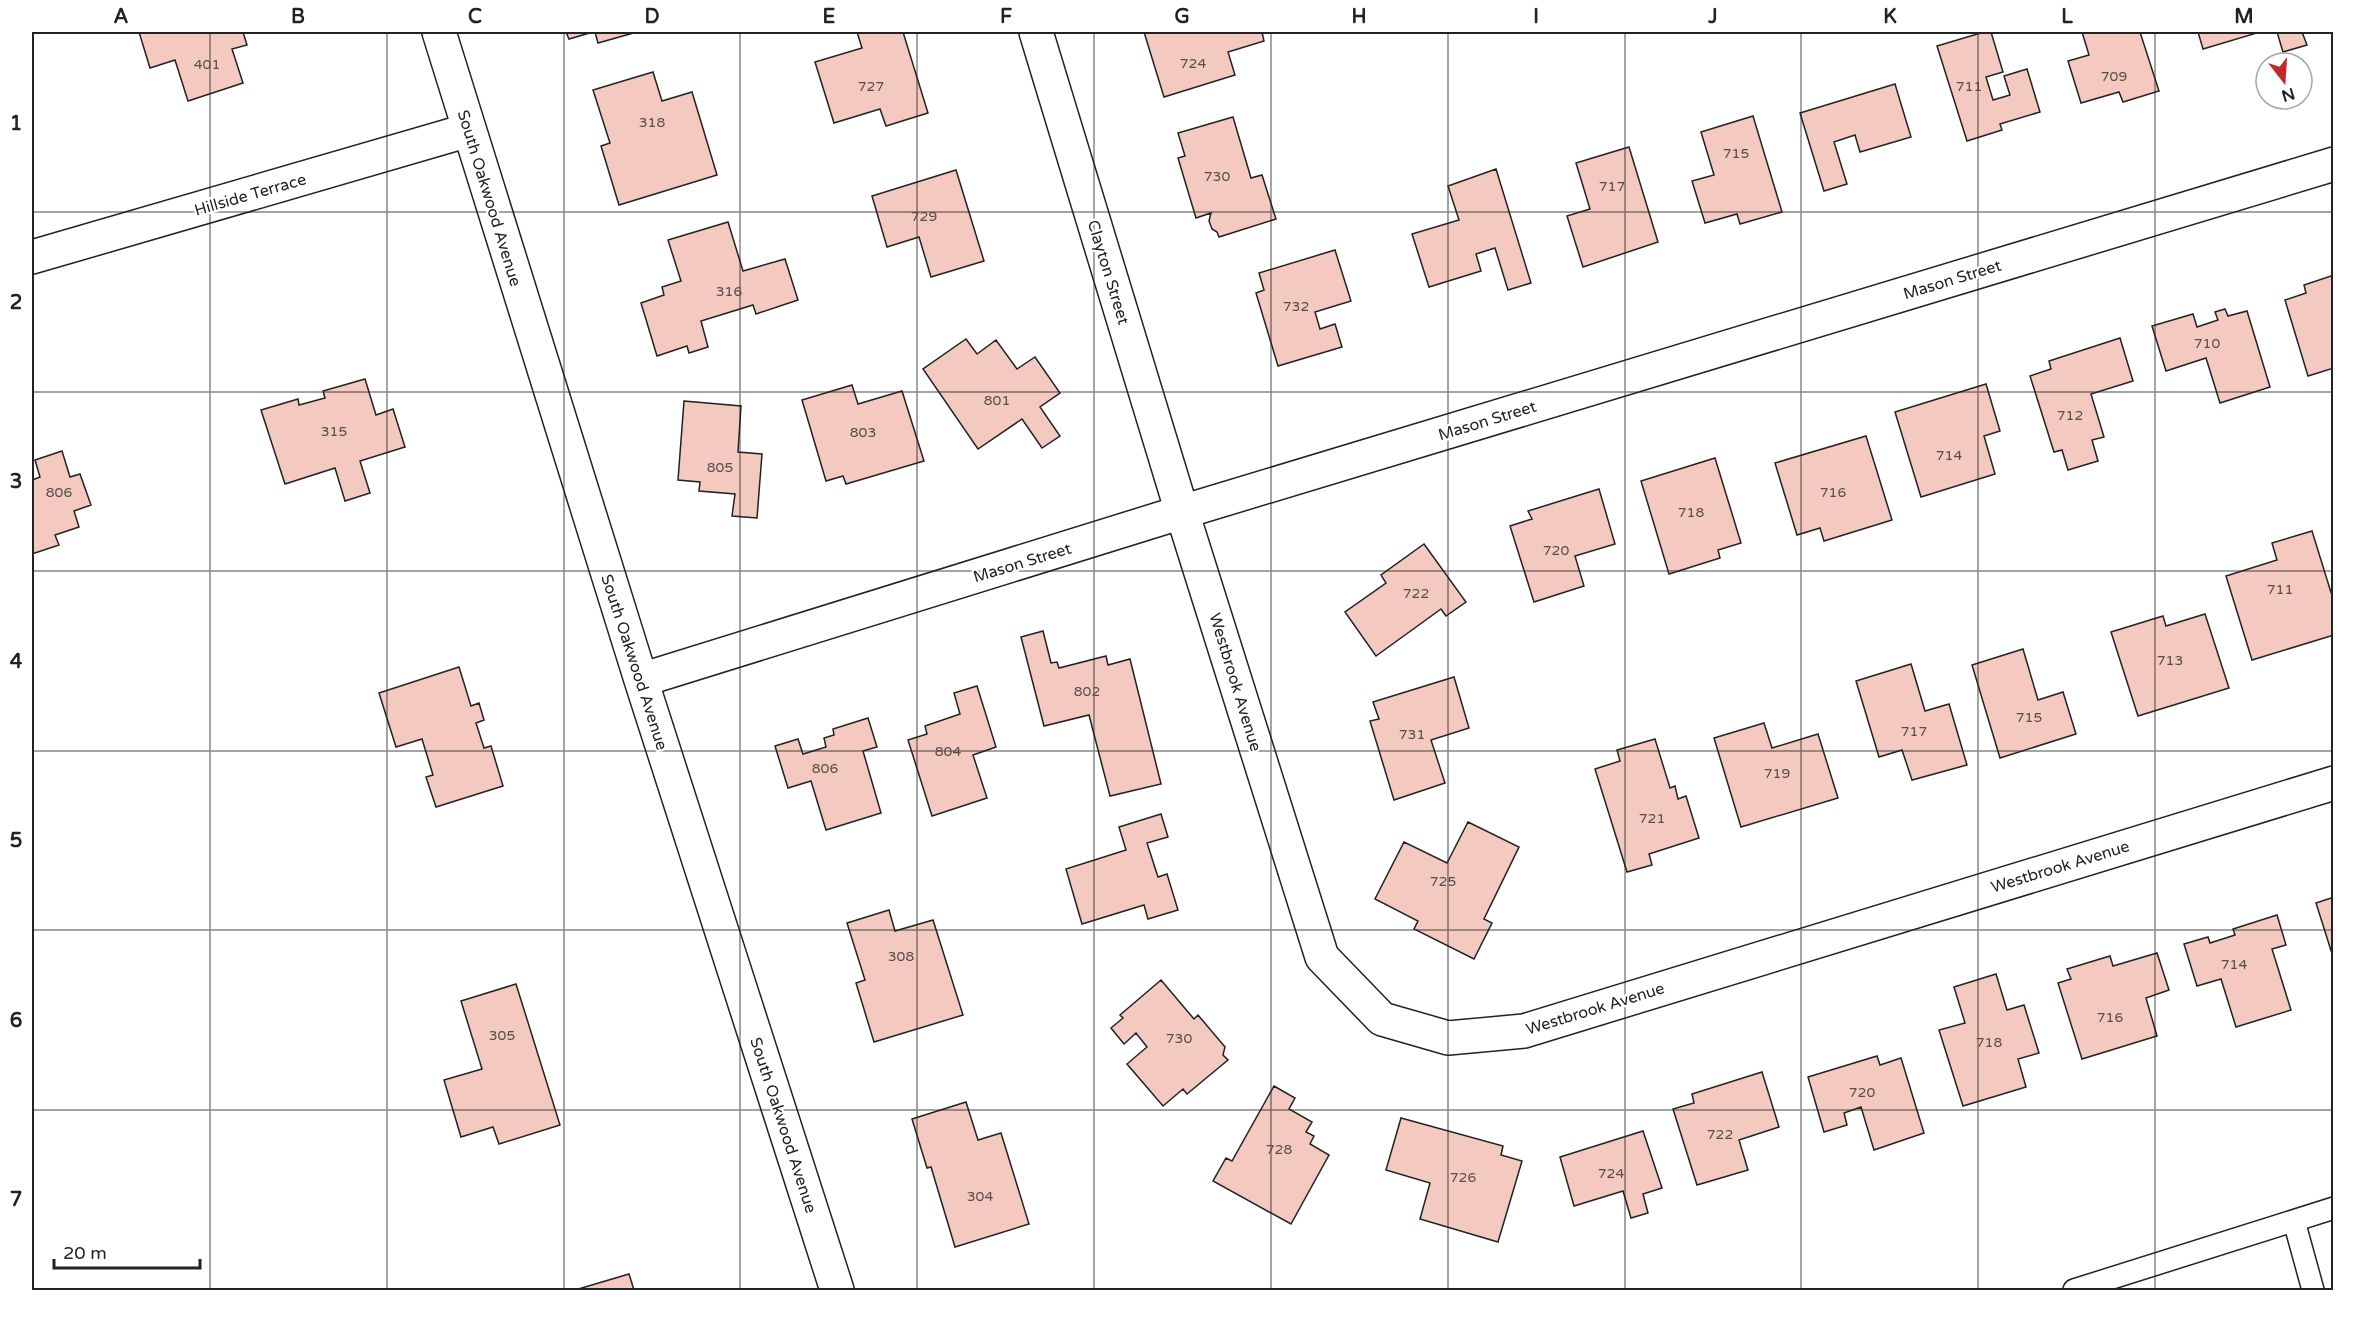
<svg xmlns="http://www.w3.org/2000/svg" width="2365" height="1322" font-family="'Varela Round',sans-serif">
<rect width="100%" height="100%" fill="#fff"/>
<!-- building -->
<path fill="#f3c9c0" stroke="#222" stroke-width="1.5" d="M 139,32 L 243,32 L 247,45 L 232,49 L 243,83 L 188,101 L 175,60 L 150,68 Z
M 566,32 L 593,32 L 569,39 Z
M 595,32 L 637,32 L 598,43 Z
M 857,32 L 903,32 L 928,113 L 886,126 L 880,109 L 834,123 L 815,62 L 862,48 Z
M 1144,32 L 1262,32 L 1264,41 L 1228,52 L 1235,75 L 1164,97 Z
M 1984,32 L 1991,32 L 2003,72 L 1986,77 L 1993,100 L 2010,95 L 2004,76 L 2027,69 L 2040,112 L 2000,124 L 2002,130 L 1967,141 L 1937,46 Z
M 2082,32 L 2140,32 L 2159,91 L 2123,102 L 2119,92 L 2081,103 L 2068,61 L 2089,55 Z
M 2198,32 L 2256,32 L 2257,33 L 2203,49 Z
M 2277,32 L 2302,32 L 2307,45 L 2283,52 Z
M 653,72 L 662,101 L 692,92 L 717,175 L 619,205 L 601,146 L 610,143 L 593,90 Z
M 1895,84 L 1911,137 L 1860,152 L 1855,135 L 1834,142 L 1847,184 L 1824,191 L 1800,113 Z
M 1753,116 L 1782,212 L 1740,224 L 1737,214 L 1705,223 L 1692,181 L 1714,175 L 1701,132 Z
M 1233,117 L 1251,178 L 1262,175 L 1276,219 L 1219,237 L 1217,232 L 1212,229 L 1209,221 L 1211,213 L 1196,218 L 1178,158 L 1185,156 L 1178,133 Z
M 1629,147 L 1658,242 L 1583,267 L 1567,216 L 1590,209 L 1576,163 Z
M 1496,169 L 1531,283 L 1508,290 L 1495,248 L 1476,254 L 1481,271 L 1429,287 L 1412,234 L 1459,220 L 1448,186 Z
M 956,170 L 984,261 L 931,277 L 919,237 L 887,247 L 872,196 Z
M 728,222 L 743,271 L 785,259 L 798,300 L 756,314 L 753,305 L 701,321 L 708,347 L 689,353 L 687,346 L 657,356 L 641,303 L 664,295 L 662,287 L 681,281 L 668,240 Z
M 1335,250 L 1351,301 L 1315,312 L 1320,329 L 1335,324 L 1342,347 L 1278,366 L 1256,293 L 1264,290 L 1259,273 Z
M 2334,275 L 2334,368 L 2308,376 L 2285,300 L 2306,293 L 2304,285 Z
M 2225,309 L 2228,316 L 2247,311 L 2270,387 L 2220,403 L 2206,358 L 2166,371 L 2152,326 L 2193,314 L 2197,327 L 2218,320 L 2215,312 Z
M 2120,338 L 2133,381 L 2091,394 L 2104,437 L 2092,440 L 2098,461 L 2068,470 L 2062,450 L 2054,452 L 2030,376 L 2051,369 L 2049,361 Z
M 966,339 L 977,354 L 996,340 L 1017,369 L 1035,357 L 1060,393 L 1040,407 L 1060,436 L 1042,448 L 1022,419 L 978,449 L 923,369 Z
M 365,379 L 376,415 L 393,409 L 405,447 L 360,461 L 370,493 L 345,501 L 335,468 L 285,484 L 261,410 L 298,399 L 299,405 L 325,398 L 323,391 Z
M 1986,384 L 2000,431 L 1984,436 L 1995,474 L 1921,497 L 1895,412 Z
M 852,385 L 858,404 L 902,391 L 924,461 L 846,484 L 843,476 L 826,481 L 802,400 Z
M 684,401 L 741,406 L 738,452 L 762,454 L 757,518 L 732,516 L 735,494 L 699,491 L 700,482 L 678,480 Z
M 1866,436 L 1892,520 L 1824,541 L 1820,528 L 1797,535 L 1775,463 Z
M 62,451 L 70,477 L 80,474 L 91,505 L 74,511 L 79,527 L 55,535 L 59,545 L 32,554 L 32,480 L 40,477 L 35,460 Z
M 1715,458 L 1741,543 L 1718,550 L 1720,558 L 1669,574 L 1641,481 Z
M 1599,489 L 1615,544 L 1575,556 L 1584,586 L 1534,602 L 1510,526 L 1532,519 L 1528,511 Z
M 2312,531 L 2334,602 L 2334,635 L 2252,660 L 2226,576 L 2277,560 L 2272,543 Z
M 1424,544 L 1466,602 L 1446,616 L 1441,609 L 1376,656 L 1345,612 L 1386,583 L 1381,575 Z
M 2205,614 L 2229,688 L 2138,716 L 2111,632 L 2163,616 L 2166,626 Z
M 1043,631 L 1051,663 L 1057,662 L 1059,668 L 1106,656 L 1108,665 L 1130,659 L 1161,784 L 1110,796 L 1089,715 L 1044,726 L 1021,637 Z
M 2023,649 L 2038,700 L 2063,692 L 2076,734 L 2000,758 L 1972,665 Z
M 1911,664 L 1925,711 L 1949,704 L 1967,765 L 1912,780 L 1902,750 L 1879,757 L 1856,681 Z
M 459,667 L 471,706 L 479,703 L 484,720 L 476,723 L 484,748 L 491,746 L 503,786 L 436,807 L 426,777 L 433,775 L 422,739 L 396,747 L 379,693 Z
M 1454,677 L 1469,728 L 1431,740 L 1445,783 L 1394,800 L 1370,721 L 1379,719 L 1373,702 Z
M 977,686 L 996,747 L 973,755 L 987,798 L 932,816 L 908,740 L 927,734 L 925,726 L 960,714 L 954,693 Z
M 868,718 L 877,747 L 863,751 L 881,813 L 826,830 L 811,781 L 788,788 L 775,746 L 798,739 L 803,754 L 826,747 L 824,738 L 834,735 L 833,729 Z
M 1764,723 L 1772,748 L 1818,734 L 1838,798 L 1741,827 L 1714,738 Z
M 1655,739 L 1670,788 L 1675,786 L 1678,799 L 1686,796 L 1699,838 L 1649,854 L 1652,865 L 1627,872 L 1595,769 L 1620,761 L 1617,750 Z
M 1161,814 L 1168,837 L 1147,843 L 1158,877 L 1167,874 L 1178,910 L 1148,919 L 1144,905 L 1082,924 L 1066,869 L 1126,850 L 1119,827 Z
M 1468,822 L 1519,847 L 1484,919 L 1492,923 L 1474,959 L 1414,929 L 1418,921 L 1375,899 L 1404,842 L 1447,863 Z
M 2334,897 L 2334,960 L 2316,903 Z
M 889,910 L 895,931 L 933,920 L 963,1015 L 874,1042 L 856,983 L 865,980 L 847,923 Z
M 2277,915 L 2286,945 L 2272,949 L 2291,1010 L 2236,1027 L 2221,979 L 2197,986 L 2184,944 L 2208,937 L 2210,943 L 2235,935 L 2233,929 Z
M 2157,953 L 2169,990 L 2146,998 L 2157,1036 L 2082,1059 L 2058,983 L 2071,979 L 2067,969 L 2110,956 L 2113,966 Z
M 1996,974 L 2007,1010 L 2024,1005 L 2039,1053 L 2018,1059 L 2026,1087 L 1963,1106 L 1939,1030 L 1965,1023 L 1954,987 Z
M 1161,980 L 1194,1019 L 1198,1015 L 1225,1047 L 1223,1055 L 1228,1060 L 1187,1094 L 1183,1089 L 1163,1106 L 1127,1064 L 1147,1047 L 1136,1033 L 1124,1044 L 1111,1028 L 1123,1018 L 1120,1015 Z
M 516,984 L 560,1125 L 499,1144 L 493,1127 L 461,1137 L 444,1080 L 482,1069 L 461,1001 Z
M 1877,1056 L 1880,1065 L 1901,1058 L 1924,1133 L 1874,1150 L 1861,1107 L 1844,1113 L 1847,1125 L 1824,1132 L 1808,1077 Z
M 1762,1072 L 1779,1127 L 1739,1140 L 1748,1170 L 1697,1185 L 1673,1109 L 1694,1103 L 1692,1094 Z
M 1274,1086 L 1295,1098 L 1289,1109 L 1312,1122 L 1306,1132 L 1314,1136 L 1310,1144 L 1329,1155 L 1291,1224 L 1213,1181 L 1226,1158 L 1232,1161 Z
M 966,1102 L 978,1140 L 1001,1133 L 1029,1224 L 955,1247 L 931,1167 L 927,1168 L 912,1119 Z
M 1401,1118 L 1503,1146 L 1501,1155 L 1522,1161 L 1498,1242 L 1420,1219 L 1430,1183 L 1386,1170 Z
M 1643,1131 L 1662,1188 L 1643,1194 L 1648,1213 L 1631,1218 L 1623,1191 L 1574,1206 L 1560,1157 Z
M 629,1274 L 634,1290 L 575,1290 Z"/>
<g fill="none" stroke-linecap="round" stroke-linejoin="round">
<defs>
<path id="service" d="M 2294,1221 L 2313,1290
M 2074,1290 L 2334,1208"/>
<path id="minor" d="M 439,32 L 641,680 L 837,1290
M 1036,32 L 1182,512 L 1322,957 L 1382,1019 L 1448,1038 L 1524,1031 L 2334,783
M 32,257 L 469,130
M 641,680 L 1182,512 L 2334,164"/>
</defs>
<!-- service casing -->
<use href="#service" stroke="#222" stroke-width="24"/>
<!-- minor casing -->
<use href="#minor" stroke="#222" stroke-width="36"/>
<!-- service -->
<use href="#service" stroke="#fff" stroke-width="21"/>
<!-- minor -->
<use href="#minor" stroke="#fff" stroke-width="33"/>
</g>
<!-- grid -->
<path fill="none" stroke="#222" stroke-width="1.5" stroke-opacity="0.55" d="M 210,32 L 210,1290M 387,32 L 387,1290M 564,32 L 564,1290M 740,32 L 740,1290M 917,32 L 917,1290M 1094,32 L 1094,1290M 1271,32 L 1271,1290M 1448,32 L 1448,1290M 1625,32 L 1625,1290M 1801,32 L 1801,1290M 1978,32 L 1978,1290M 2155,32 L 2155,1290M 32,212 L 2334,212M 32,392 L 2334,392M 32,571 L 2334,571M 32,751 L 2334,751M 32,930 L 2334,930M 32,1110 L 2334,1110"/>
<g text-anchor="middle" stroke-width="4.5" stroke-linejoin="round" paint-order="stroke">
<!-- number labels -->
<g font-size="14" fill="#564c4a">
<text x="1193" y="68">724</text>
<text x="207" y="69">401</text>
<text x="2114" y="81">709</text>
<text x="871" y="91">727</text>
<text x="1969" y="91">711</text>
<text x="652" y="127">318</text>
<text x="1736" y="158">715</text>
<text x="1217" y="181">730</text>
<text x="1612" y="191">717</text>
<text x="924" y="221">729</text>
<text x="729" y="296">316</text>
<text x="1296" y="311">732</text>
<text x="2207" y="348">710</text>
<text x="997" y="405">801</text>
<text x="2070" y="420">712</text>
<text x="334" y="436">315</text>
<text x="863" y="437">803</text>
<text x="1949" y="460">714</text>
<text x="720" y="472">805</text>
<text x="59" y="497">806</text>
<text x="1833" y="497">716</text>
<text x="1691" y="517">718</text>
<text x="1556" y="555">720</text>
<text x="2280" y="594">711</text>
<text x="1416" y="598">722</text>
<text x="2170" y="665">713</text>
<text x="1087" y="696">802</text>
<text x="2029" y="722">715</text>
<text x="1914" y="736">717</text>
<text x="1412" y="739">731</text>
<text x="948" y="756">804</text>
<text x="825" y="773">806</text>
<text x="1777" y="778">719</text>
<text x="1652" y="823">721</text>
<text x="1443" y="886">725</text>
<text x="901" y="961">308</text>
<text x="2234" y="969">714</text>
<text x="2110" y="1022">716</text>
<text x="502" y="1040">305</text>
<text x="1179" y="1043">730</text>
<text x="1989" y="1047">718</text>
<text x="1862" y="1097">720</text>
<text x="1720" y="1139">722</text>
<text x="1279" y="1154">728</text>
<text x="1611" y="1178">724</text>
<text x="1463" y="1182">726</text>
<text x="980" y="1201">304</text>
</g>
<!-- street labels -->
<g font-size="16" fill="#222" stroke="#fff">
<text transform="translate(250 194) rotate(-16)" y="6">Hillside Terrace</text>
<text transform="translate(490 198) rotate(73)" y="6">South Oakwood Avenue</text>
<text transform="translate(1109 272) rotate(73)" y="6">Clayton Street</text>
<text transform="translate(1952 279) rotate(-17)" y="6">Mason Street</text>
<text transform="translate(1487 420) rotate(-17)" y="6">Mason Street</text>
<text transform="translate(1022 562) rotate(-17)" y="6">Mason Street</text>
<text transform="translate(635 662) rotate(72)" y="6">South Oakwood Avenue</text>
<text transform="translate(1236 682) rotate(73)" y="6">Westbrook Avenue</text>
<text transform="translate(2060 866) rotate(-17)" y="6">Westbrook Avenue</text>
<text transform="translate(1595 1008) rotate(-17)" y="6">Westbrook Avenue</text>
<text transform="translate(784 1125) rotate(72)" y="6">South Oakwood Avenue</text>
</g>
</g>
<!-- border -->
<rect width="2365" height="1322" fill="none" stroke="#ffffff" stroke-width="66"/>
<!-- north arrow -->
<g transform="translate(2284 81) rotate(163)"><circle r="28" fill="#ffffff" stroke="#a7a7a7" stroke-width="1.5"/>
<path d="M0-4.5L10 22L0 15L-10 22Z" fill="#c62828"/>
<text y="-9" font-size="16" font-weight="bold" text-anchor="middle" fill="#222222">N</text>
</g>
<!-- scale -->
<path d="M54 1259v9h146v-9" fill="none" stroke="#222222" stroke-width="3"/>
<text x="63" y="1259" font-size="18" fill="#222222" stroke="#ffffff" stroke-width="4.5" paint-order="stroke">20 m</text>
<rect x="33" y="33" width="2299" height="1256" fill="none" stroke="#222" stroke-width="2"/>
<g font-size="20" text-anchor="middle" font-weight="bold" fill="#222">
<text x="121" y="23">A</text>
<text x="298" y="23">B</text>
<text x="475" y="23">C</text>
<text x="652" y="23">D</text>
<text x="829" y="23">E</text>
<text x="1006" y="23">F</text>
<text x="1182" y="23">G</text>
<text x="1359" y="23">H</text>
<text x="1536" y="23">I</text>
<text x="1713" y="23">J</text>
<text x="1890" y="23">K</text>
<text x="2067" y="23">L</text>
<text x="2244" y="23">M</text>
<text x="16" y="130">1</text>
<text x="16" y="309">2</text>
<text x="16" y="488">3</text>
<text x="16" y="668">4</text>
<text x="16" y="847">5</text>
<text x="16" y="1027">6</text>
<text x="16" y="1206">7</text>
</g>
</svg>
